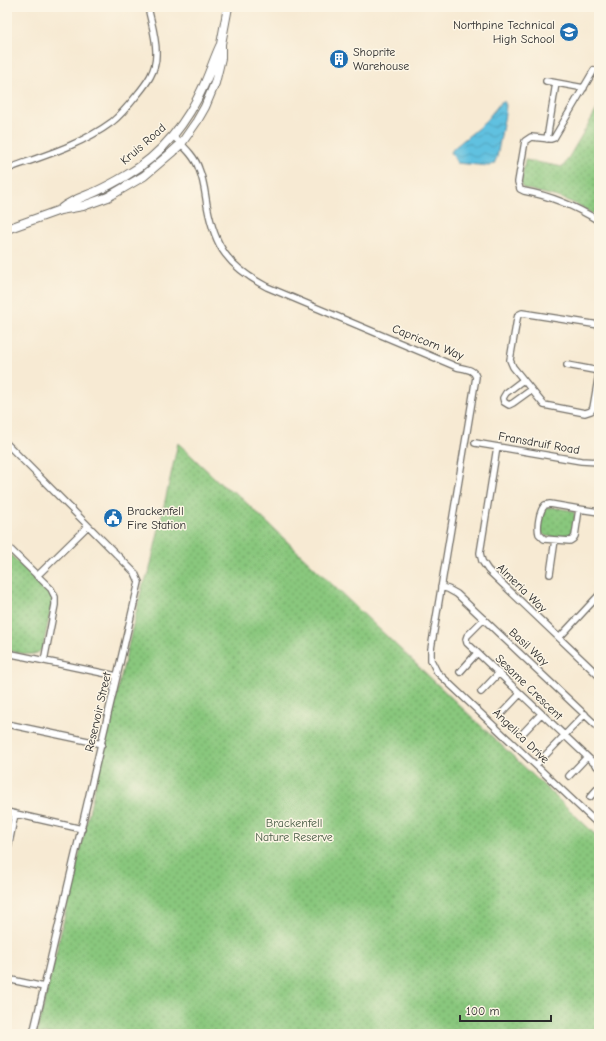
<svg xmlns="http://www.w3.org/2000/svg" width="606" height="1041" font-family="'Comic Neue',sans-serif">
<defs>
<pattern id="grass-dots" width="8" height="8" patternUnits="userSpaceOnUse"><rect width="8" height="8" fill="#89c77d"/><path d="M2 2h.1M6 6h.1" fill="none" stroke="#70a267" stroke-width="1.8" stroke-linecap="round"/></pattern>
<pattern id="water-waves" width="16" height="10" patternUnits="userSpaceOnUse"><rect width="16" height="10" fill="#61c1e0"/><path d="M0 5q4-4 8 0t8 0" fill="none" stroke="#509db6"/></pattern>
</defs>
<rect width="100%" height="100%" fill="#fcf5e5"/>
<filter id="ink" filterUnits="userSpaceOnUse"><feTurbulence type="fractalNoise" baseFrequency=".025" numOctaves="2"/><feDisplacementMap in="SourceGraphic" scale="8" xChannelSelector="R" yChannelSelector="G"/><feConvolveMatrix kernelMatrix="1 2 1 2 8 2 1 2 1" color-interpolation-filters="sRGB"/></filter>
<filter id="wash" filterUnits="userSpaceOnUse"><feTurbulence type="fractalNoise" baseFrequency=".012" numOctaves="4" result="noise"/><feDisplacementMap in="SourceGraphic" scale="16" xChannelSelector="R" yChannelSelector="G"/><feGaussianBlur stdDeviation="0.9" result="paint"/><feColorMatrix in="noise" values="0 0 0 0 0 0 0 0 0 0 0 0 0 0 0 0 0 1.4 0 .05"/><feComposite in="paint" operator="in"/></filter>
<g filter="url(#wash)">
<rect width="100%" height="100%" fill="#f7ead3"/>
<!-- grass -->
<path fill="url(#grass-dots)" stroke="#5a7954" d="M 599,106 L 599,218 L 580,206 L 561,198 L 523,188 L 521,183 L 525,160 L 563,167 Z
M 178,443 L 222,485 L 237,494 L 599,838 L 599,1034 L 37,1034 L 142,587 L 149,573 Z
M 550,507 L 570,510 L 574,512 L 575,517 L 573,535 L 570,538 L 566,539 L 545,536 L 542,533 L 540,529 L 543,512 L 546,508 Z
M 7,551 L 49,593 L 52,598 L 52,604 L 43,647 C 37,660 18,652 7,650 Z"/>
<!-- water -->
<path fill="url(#water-waves)" stroke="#467686" d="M 504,101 L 506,105 L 505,114 L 497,157 L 494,164 L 489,166 L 457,163 L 451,152 L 454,148 L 483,124 L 501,102 Z"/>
</g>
<g filter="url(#ink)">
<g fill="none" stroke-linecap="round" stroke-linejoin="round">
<defs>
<path id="street" d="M 594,70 L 554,138 L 551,139 L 531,137 L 525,141 L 518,182 L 520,189 L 524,191 C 552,196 575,206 599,221
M 546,81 L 584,88
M 173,136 C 183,146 195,156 199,169 C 204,181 205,193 207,205 C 215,248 228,266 267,287 L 457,367 C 465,369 474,369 476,377 L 431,649 L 431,660 L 437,672 L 599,825
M 547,139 L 556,83
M 7,169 C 43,156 81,145 112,122 C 122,114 129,105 137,95 C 147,83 156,71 156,55 C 157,40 151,22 148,7
M 599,325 L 522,313 L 518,315 L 517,319 L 510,360 L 513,367 L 544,405 L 585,413 L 591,411 L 593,408 L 599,373
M 567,365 L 599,371
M 523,380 L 506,393 L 503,398 L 504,402 L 509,405 L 513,403 L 531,390
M 475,443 L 581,461 L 599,462
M 7,444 L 135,573 L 139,582 L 33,1034
M 497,447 L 480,553 L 482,561 L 488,570 L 599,676
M 579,509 L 550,504 L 545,505 C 539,511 537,527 539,534 L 544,539 L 570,541 L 573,539 L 575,536 L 579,509 L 599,512
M 7,546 L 51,589 L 55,597 L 55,605 L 44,661
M 550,574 L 555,540
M 37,576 L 88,526
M 441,587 L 448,589 L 457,594 L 599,728
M 484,619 L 467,636 L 466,639 L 467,643 L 599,768
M 559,638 L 599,595
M 7,653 L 117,676
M 460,672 L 477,653
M 481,692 L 499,673
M 502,713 L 520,694
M 7,724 L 102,744
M 523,733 L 541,714
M 536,765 L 585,714
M 569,776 L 587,757
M 590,797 L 599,787
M 7,812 L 82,829
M 7,853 L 15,814
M 7,979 L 44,987"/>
<path id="secondary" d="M 62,208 C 72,200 83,197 95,192 C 106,187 117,181 127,175 C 162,155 188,121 204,85 C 210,72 214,59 220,46
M 7,229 L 60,210 L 83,206 L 108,197 L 144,176 L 171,153 L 181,144 L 197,121 L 205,107 L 215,83 L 221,58 L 221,44 L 228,7"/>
</defs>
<!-- street casing -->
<use href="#street" stroke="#726e66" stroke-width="8"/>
<!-- secondary casing -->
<use href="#secondary" stroke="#726e66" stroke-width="10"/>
<!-- street -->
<use href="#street" stroke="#fff" stroke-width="5.5"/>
<!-- secondary -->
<use href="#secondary" stroke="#fff" stroke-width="8"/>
</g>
</g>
<!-- icons -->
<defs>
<symbol id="school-disc" viewBox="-11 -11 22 22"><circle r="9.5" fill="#1f6fb2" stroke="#fcf5e5"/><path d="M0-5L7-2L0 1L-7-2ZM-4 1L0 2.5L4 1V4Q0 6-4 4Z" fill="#fff"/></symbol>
<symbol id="building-disc" viewBox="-11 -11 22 22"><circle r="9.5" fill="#1f6fb2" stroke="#fcf5e5"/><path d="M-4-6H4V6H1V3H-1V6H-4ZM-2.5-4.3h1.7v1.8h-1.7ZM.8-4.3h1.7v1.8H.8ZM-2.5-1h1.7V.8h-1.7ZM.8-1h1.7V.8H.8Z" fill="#fff"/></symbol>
<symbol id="civic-disc" viewBox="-11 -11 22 22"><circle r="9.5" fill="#1f6fb2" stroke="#fcf5e5"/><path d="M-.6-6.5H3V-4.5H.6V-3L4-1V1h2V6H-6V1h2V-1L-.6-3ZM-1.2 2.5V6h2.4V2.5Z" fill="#fff"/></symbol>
</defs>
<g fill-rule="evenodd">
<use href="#school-disc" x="558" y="21" width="22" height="22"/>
<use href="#building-disc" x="328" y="48" width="22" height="22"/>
<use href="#civic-disc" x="102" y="507" width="22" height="22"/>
</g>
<g text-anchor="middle" stroke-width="3" stroke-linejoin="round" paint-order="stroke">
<!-- poi labels -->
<g font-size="12" fill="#2b2b2b" stroke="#fcf5e5" text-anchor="start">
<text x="555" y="29" text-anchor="end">Northpine Technical<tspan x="555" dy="14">High School</tspan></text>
<text x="353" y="56">Shoprite<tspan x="353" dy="14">Warehouse</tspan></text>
<text x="127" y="515">Brackenfell<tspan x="127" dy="14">Fire Station</tspan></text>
</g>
<!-- street labels -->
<g font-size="12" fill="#2b2b2b" stroke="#fcf5e5">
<text transform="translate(143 144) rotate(-41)" y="4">Kruis Road</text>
<text transform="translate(428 342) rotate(22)" y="4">Capricorn Way</text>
<text transform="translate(539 443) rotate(10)" y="4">Fransdruif Road</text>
<text transform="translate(522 588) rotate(44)" y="4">Almeria Way</text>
<text transform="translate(529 647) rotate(43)" y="4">Basil Way</text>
<text transform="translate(529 687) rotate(44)" y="4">Sesame Crescent</text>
<text transform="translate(98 712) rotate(-77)" y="4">Reservoir Street</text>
<text transform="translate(521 736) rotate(44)" y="4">Angelica Drive</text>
</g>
<!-- park labels -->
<g font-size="12" fill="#475a44" stroke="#fcf5e5">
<text x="294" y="827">Brackenfell<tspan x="294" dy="14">Nature Reserve</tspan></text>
</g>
</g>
<!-- margin -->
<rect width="606" height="1041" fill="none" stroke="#fcf5e5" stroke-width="24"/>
<!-- scale -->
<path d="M460 1015v6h91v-6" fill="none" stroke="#2b2b2b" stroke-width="2"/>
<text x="466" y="1015" font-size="12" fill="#2b2b2b" stroke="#fcf5e5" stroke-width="3" paint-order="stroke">100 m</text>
</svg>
